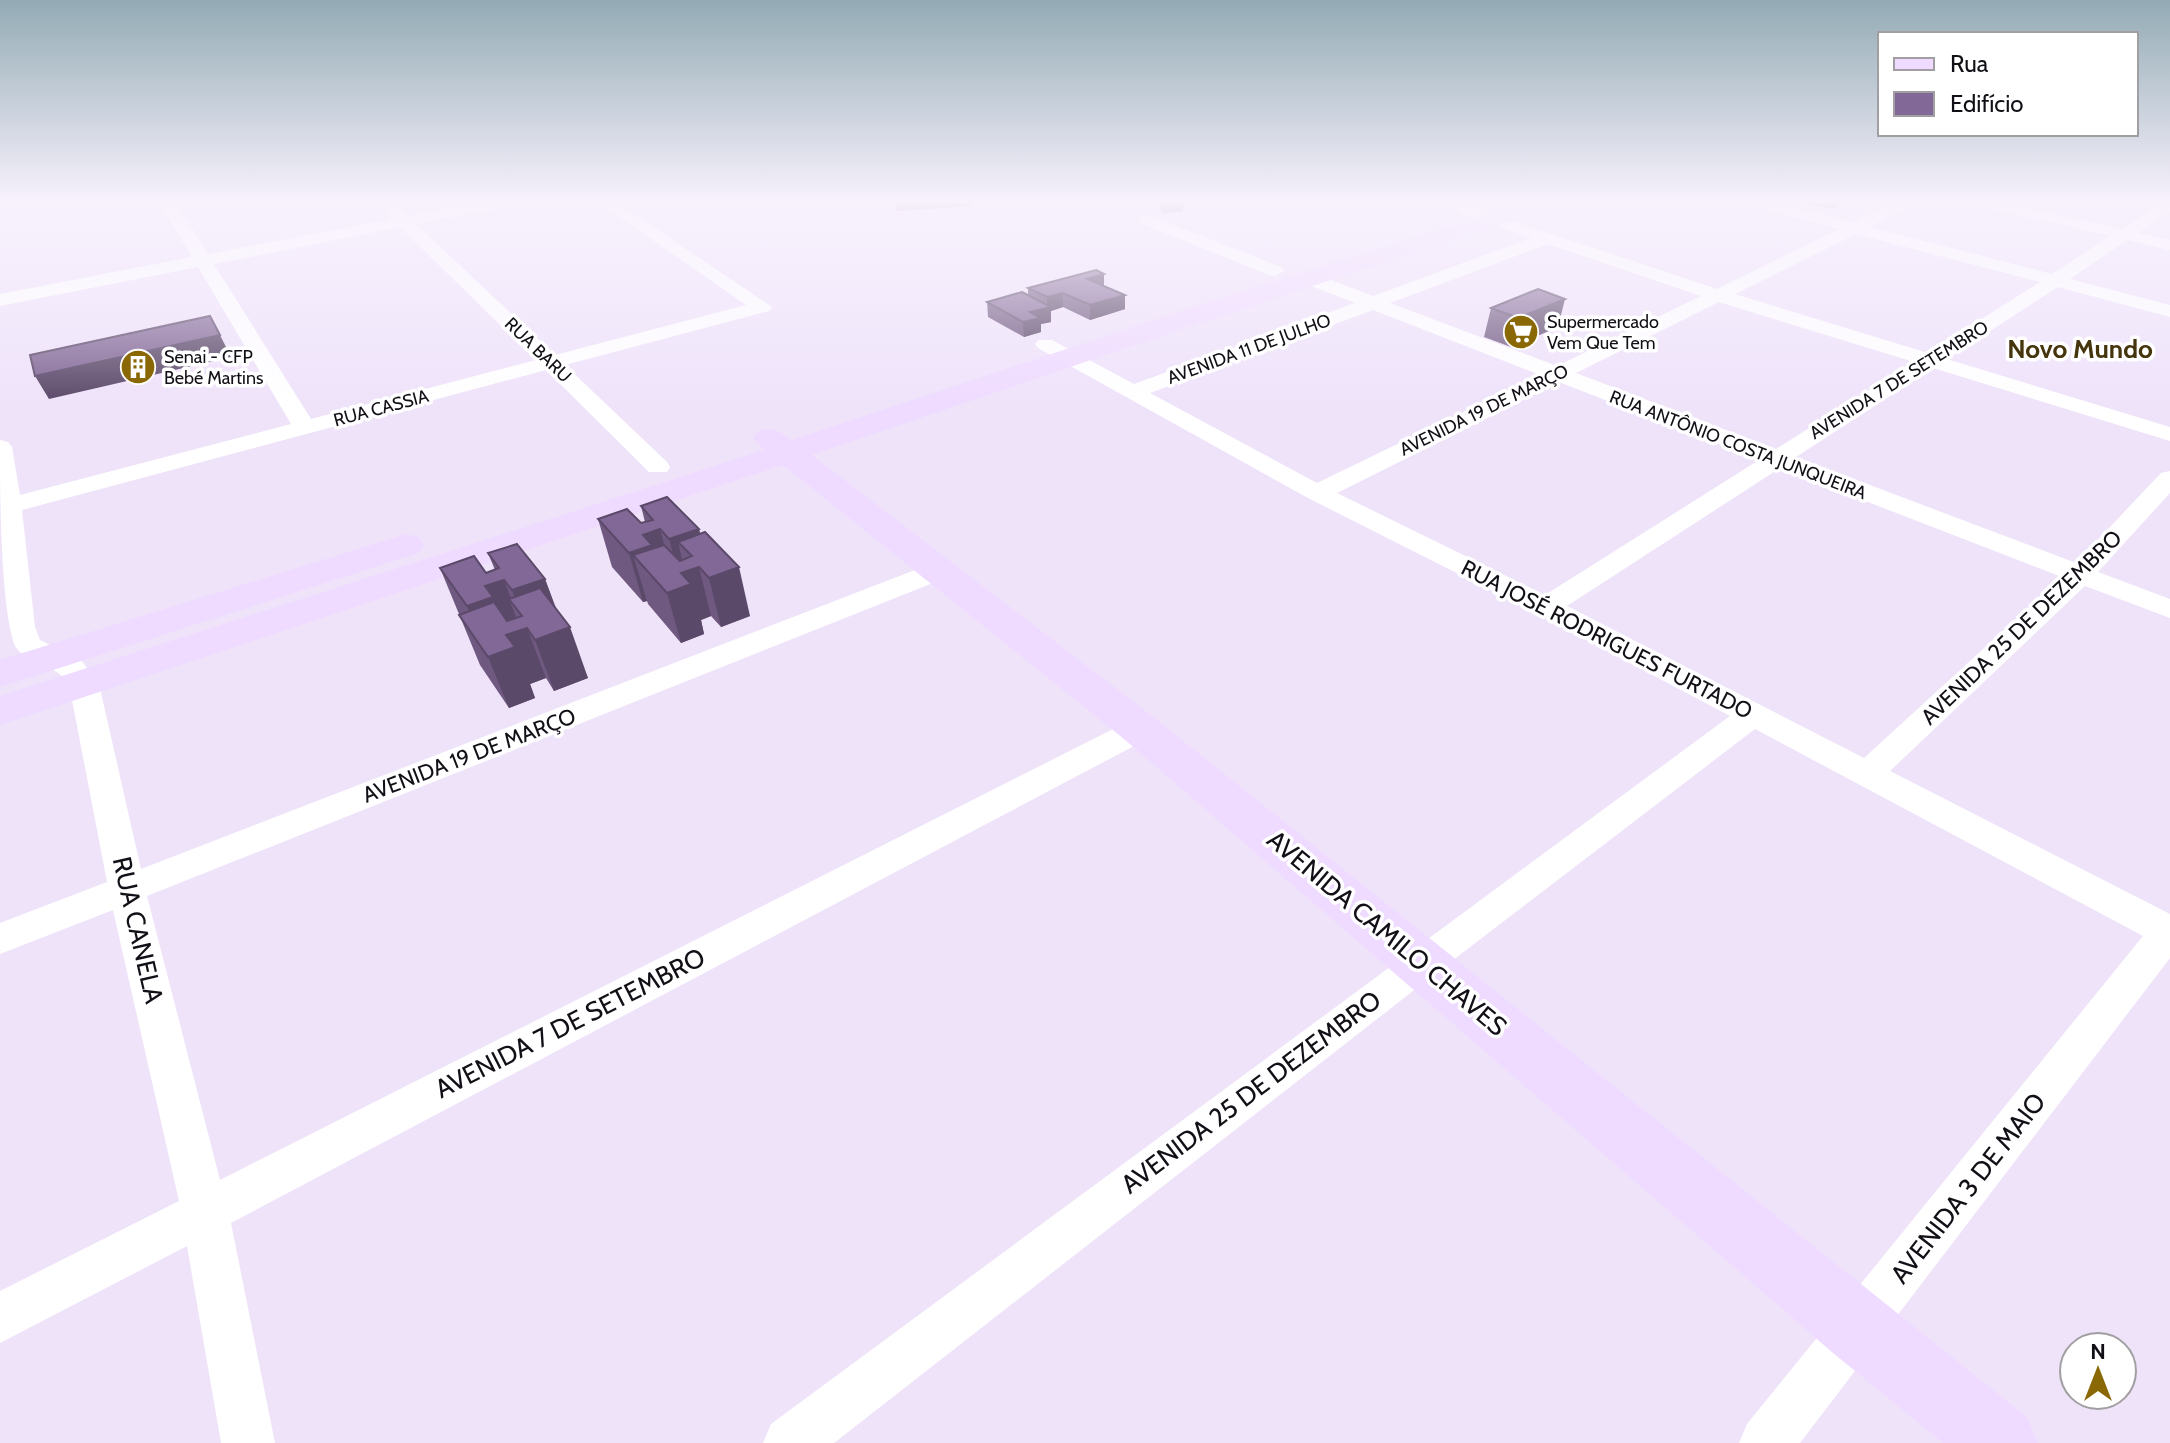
<svg xmlns="http://www.w3.org/2000/svg" width="2170" height="1443" font-family="Cabin,sans-serif">
<rect width="100%" height="100%" fill="#efe3fa"/>
<g fill="none" stroke-linecap="round" stroke-linejoin="round">
<!-- street -->
<path fill="#fff" fill-rule="evenodd" d="M 159,201 L 175,201 L 208,254 L 392,219 L 375,201 L 392,201 L 408,216 L 486,201 L 517,201 L 509,206 L 416,224 L 555,355 L 746,305 L 597,201 L 615,201 L 772,307 L 769,311 L 565,365 L 667,462 L 670,467 L 667,472 L 649,472 L 546,370 L 22,510 L 35,627 L 40,640 L 81,660 L 99,684 L 141,869 L 928,565 L 938,563 L 948,565 L 952,571 L 948,577 L 147,896 L 220,1180 L 1129,721 L 1140,718 L 1151,721 L 1156,729 L 1151,737 L 231,1223 L 275,1443 L 221,1443 L 187,1246 L 0,1343 L 0,1291 L 179,1201 L 113,910 L 0,954 L 0,923 L 107,882 L 69,684 C 56,663 28,666 15,646 C 0,607 0,490 0,440 L 8,442 L 12,447 L 20,495 L 291,424 L 198,267 L 0,306 L 0,294 L 192,257 ZM 400,227 L 536,360 L 311,419 L 214,264 Z
M 1743,201 L 1768,201 L 1852,222 L 1897,201 L 1917,201 L 1870,227 L 2052,274 L 2110,236 L 1971,204 L 1969,201 L 1997,201 L 2122,229 L 2164,201 L 2170,201 L 2170,211 L 2139,233 L 2170,240 L 2170,250 L 2127,240 L 2070,279 L 2170,305 L 2170,317 L 2058,287 L 1947,359 L 2170,427 L 2170,441 L 1933,368 L 1796,457 L 2076,563 L 2161,473 L 2170,471 L 2170,493 L 2098,572 L 2170,599 L 2170,618 L 2085,586 L 1890,771 L 2170,914 L 2170,958 L 1800,1443 L 1739,1443 L 1747,1424 L 2143,936 L 1755,729 L 1436,973 L 834,1443 L 763,1443 L 771,1424 L 1730,716 L 1536,613 L 1308,498 L 1038,348 L 1035,344 L 1038,340 L 1052,340 L 1134,384 L 1355,303 L 1301,282 L 1299,278 L 1301,274 L 1315,274 L 1373,296 L 1531,238 L 1459,213 L 1459,207 L 1465,205 L 1717,289 L 1839,229 L 1745,204 ZM 1856,234 L 2040,282 L 1928,353 L 1735,294 ZM 1548,244 L 1701,296 L 1557,366 L 1390,303 ZM 1719,302 L 1914,362 L 1776,449 L 1576,373 ZM 1373,310 L 1540,375 L 1317,483 L 1150,393 ZM 1559,382 L 1759,460 L 1545,595 L 1337,493 ZM 1780,468 L 2062,577 L 1864,758 L 1567,606 Z
M 1146,214 L 1281,267 L 1284,271 L 1275,276 L 1269,275 L 1140,223 L 1138,219 Z"/>
<!-- secondary -->
<path fill="#efdbff" fill-rule="evenodd" d="M 1529,201 L 1561,201 L 1558,206 L 1211,319 L 812,455 L 1156,719 L 2027,1417 L 2038,1443 L 1943,1443 L 1833,1353 L 1124,739 L 783,465 L 0,725 L 0,696 L 764,450 L 753,438 L 758,431 C 773,427 780,431 792,440 L 1193,307 Z
M 406,534 L 419,537 L 424,545 L 419,553 L 0,687 L 0,660 Z"/>
</g>
<!-- wall -->
<path fill="#705981" d="M 895,201 L 970,201 L 971,206 L 897,211 Z
M 1158,201 L 1180,201 L 1183,206 L 1183,212 L 1163,213 L 1158,204 Z
M 1791,201 L 1844,201 L 1834,209 Z
M 1104,274 L 1104,286 L 1125,295 L 1125,309 L 1090,320 L 1063,307 L 1051,311 L 1051,322 L 1041,324 L 1041,332 L 1024,337 L 988,317 L 987,302 L 1028,296 L 1028,288 Z
M 1491,308 L 1558,327 L 1511,347 L 1484,337 Z
M 641,506 L 699,529 L 700,534 L 750,616 L 721,627 L 711,616 L 701,620 L 704,634 L 681,643 L 648,604 L 647,601 L 643,602 L 612,567 L 598,519 L 641,523 L 645,522 Z
M 488,553 L 545,579 L 556,608 L 588,678 L 554,691 L 546,678 L 530,684 L 535,698 L 509,708 L 480,665 L 440,568 L 486,573 L 495,570 Z"/>
<!-- shaded-wall -->
<path fill="#5b4969" fill-rule="evenodd" d="M 1837,201 L 1844,201 L 1834,209 Z
M 1104,274 L 1104,288 L 1087,279 Z
M 1063,293 L 1063,307 L 1051,311 L 1051,322 L 1041,324 L 1041,332 L 1024,337 L 1023,322 L 1030,312 L 1047,308 L 1047,297 Z
M 1125,295 L 1125,309 L 1090,320 L 1090,305 Z
M 1565,299 L 1558,327 L 1511,347 L 1518,318 Z
M 220,335 L 231,357 L 49,399 L 35,376 Z
M 660,529 L 673,578 L 633,555 L 647,601 L 643,602 L 629,553 L 643,535 Z
M 699,529 L 710,577 L 699,567 L 711,616 L 701,620 L 704,634 L 681,643 L 667,593 L 682,588 L 669,539 ZM 678,542 L 692,556 L 685,572 Z
M 739,567 L 750,616 L 721,627 L 709,578 Z
M 545,579 L 563,629 L 527,628 L 546,678 L 530,684 L 535,698 L 509,708 L 467,606 L 485,586 L 504,580 L 513,604 L 509,599 L 521,630 L 526,628 L 512,590 Z
M 570,627 L 588,678 L 554,691 L 535,640 Z"/>
<!-- building -->
<path fill="#826896" stroke="#5b4969" stroke-width="2" d="M 1160,201 L 1180,201 L 1183,206 L 1164,207 Z
M 1096,270 L 1104,274 L 1087,279 L 1125,295 L 1090,305 L 1063,293 L 1047,297 L 1028,288 Z
M 1538,289 L 1565,299 L 1518,318 L 1491,308 Z
M 1022,292 L 1051,307 L 1030,312 L 1041,318 L 1023,322 L 987,302 Z
M 210,316 L 220,335 L 35,376 L 30,355 Z
M 667,497 L 699,529 L 669,539 L 660,529 L 643,535 L 652,545 L 629,553 L 598,519 L 627,509 L 641,523 L 653,520 L 641,506 Z
M 705,532 L 739,567 L 709,578 L 699,567 L 681,573 L 691,584 L 667,593 L 633,555 L 664,545 L 680,561 L 692,556 L 678,542 Z
M 517,544 L 545,579 L 512,590 L 504,580 L 485,586 L 493,597 L 467,606 L 440,568 L 474,556 L 486,573 L 499,568 L 488,553 Z
M 540,588 L 570,627 L 535,640 L 527,628 L 506,635 L 515,647 L 488,657 L 459,615 L 494,602 L 507,621 L 522,616 L 509,599 Z"/>
<!-- sky -->
<linearGradient id="sky" x2="0" y2="1"><stop stop-color="#93abb5"/><stop offset="0.5" stop-color="#f8f2fd"/><stop offset="1" stop-color="#f8f2fd" stop-opacity="0"/></linearGradient>
<rect width="2170" height="403" fill="url(#sky)"/>
<!-- icons -->
<defs>
<symbol id="supermarket-disc" viewBox="-11 -11 22 22"><circle r="9.5" fill="#896805" stroke="#fff"/><path d="M-6-5.5h2.5l.6 2H6L4.5 2H-2.5L-4.4-4H-6ZM-1.5 3.2a1.3 1.3 0 1 0 .1 0ZM3 3.2a1.3 1.3 0 1 0 .1 0Z" fill="#fff"/></symbol>
<symbol id="building-disc" viewBox="-11 -11 22 22"><circle r="9.5" fill="#896805" stroke="#fff"/><path d="M-4-6H4V6H1V3H-1V6H-4ZM-2.5-4.3h1.7v1.8h-1.7ZM.8-4.3h1.7v1.8H.8ZM-2.5-1h1.7V.8h-1.7ZM.8-1h1.7V.8H.8Z" fill="#fff"/></symbol>
</defs>
<g fill-rule="evenodd">
<use href="#supermarket-disc" x="1501" y="312" width="40" height="40"/>
<use href="#building-disc" x="118" y="347" width="40" height="40"/>
</g>
<g text-anchor="middle" stroke-width="7" stroke-linejoin="round" paint-order="stroke">
<!-- far-poi labels -->
<g font-size="18" fill="#130f17" stroke="#fff" text-anchor="start">
<text x="1547" y="328">Supermercado<tspan x="1547" dy="21">Vem Que Tem</tspan></text>
<text x="164" y="363">Senai - CFP<tspan x="164" dy="21">Bebé Martins</tspan></text>
</g>
<!-- far-street labels -->
<g font-size="18" fill="#130f17" stroke="#fff">
<text transform="translate(1249 349) rotate(-20)" y="6">AVENIDA 11 DE JULHO</text>
<text transform="translate(538 350) rotate(44)" y="6">RUA BARU</text>
<text transform="translate(1899 380) rotate(-32)" y="6">AVENIDA 7 DE SETEMBRO</text>
<text transform="translate(381 408) rotate(-15)" y="6">RUA CASSIA</text>
<text transform="translate(1484 410) rotate(-26)" y="6">AVENIDA 19 DE MARÇO</text>
<text transform="translate(1738 445) rotate(21)" y="6">RUA ANTÔNIO COSTA JUNQUEIRA</text>
</g>
<!-- street labels -->
<g font-size="22" fill="#130f17" stroke="#fff">
<text transform="translate(2021 627) rotate(-44)" y="8">AVENIDA 25 DE DEZEMBRO</text>
<text transform="translate(1607 639) rotate(27)" y="8">RUA JOSÉ RODRIGUES FURTADO</text>
<text transform="translate(469 755) rotate(-21)" y="8">AVENIDA 19 DE MARÇO</text>
</g>
<!-- far-district labels -->
<g font-size="26" font-weight="bold" fill="#45350c" stroke="#fff">
<text x="2080" y="358">Novo Mundo</text>
</g>
<!-- near-street labels -->
<g font-size="26" fill="#130f17" stroke="#fff">
<text transform="translate(138 930) rotate(77)" y="9">RUA CANELA</text>
<text transform="translate(1387 933) rotate(40)" y="9">AVENIDA CAMILO CHAVES</text>
<text transform="translate(570 1023) rotate(-27)" y="9">AVENIDA 7 DE SETEMBRO</text>
<text transform="translate(1251 1092) rotate(-37)" y="9">AVENIDA 25 DE DEZEMBRO</text>
<text transform="translate(1968 1188) rotate(-52)" y="9">AVENIDA 3 DE MAIO</text>
</g>
</g>
<!-- legend -->
<rect x="1878" y="32" width="260" height="104" fill="#ffffff" stroke="#a19fa2" stroke-width="2"/>
<rect x="1894" y="58" width="40" height="12" fill="#efdbff" stroke="#a19fa2" stroke-width="2"/>
<text x="1950" y="72" font-size="24" fill="#130f17">Rua</text>
<rect x="1894" y="92" width="40" height="24" fill="#826896" stroke="#a19fa2" stroke-width="2"/>
<text x="1950" y="112" font-size="24" fill="#130f17">Edifício</text>
<!-- north arrow -->
<g transform="translate(2098 1371)"><circle r="38" fill="#ffffff" stroke="#a19fa2" stroke-width="2"/>
<path d="M0-6L14 30L0 20L-14 30Z" fill="#896805"/>
<text y="-12" font-size="22" font-weight="bold" text-anchor="middle" fill="#130f17">N</text>
</g>
</svg>
